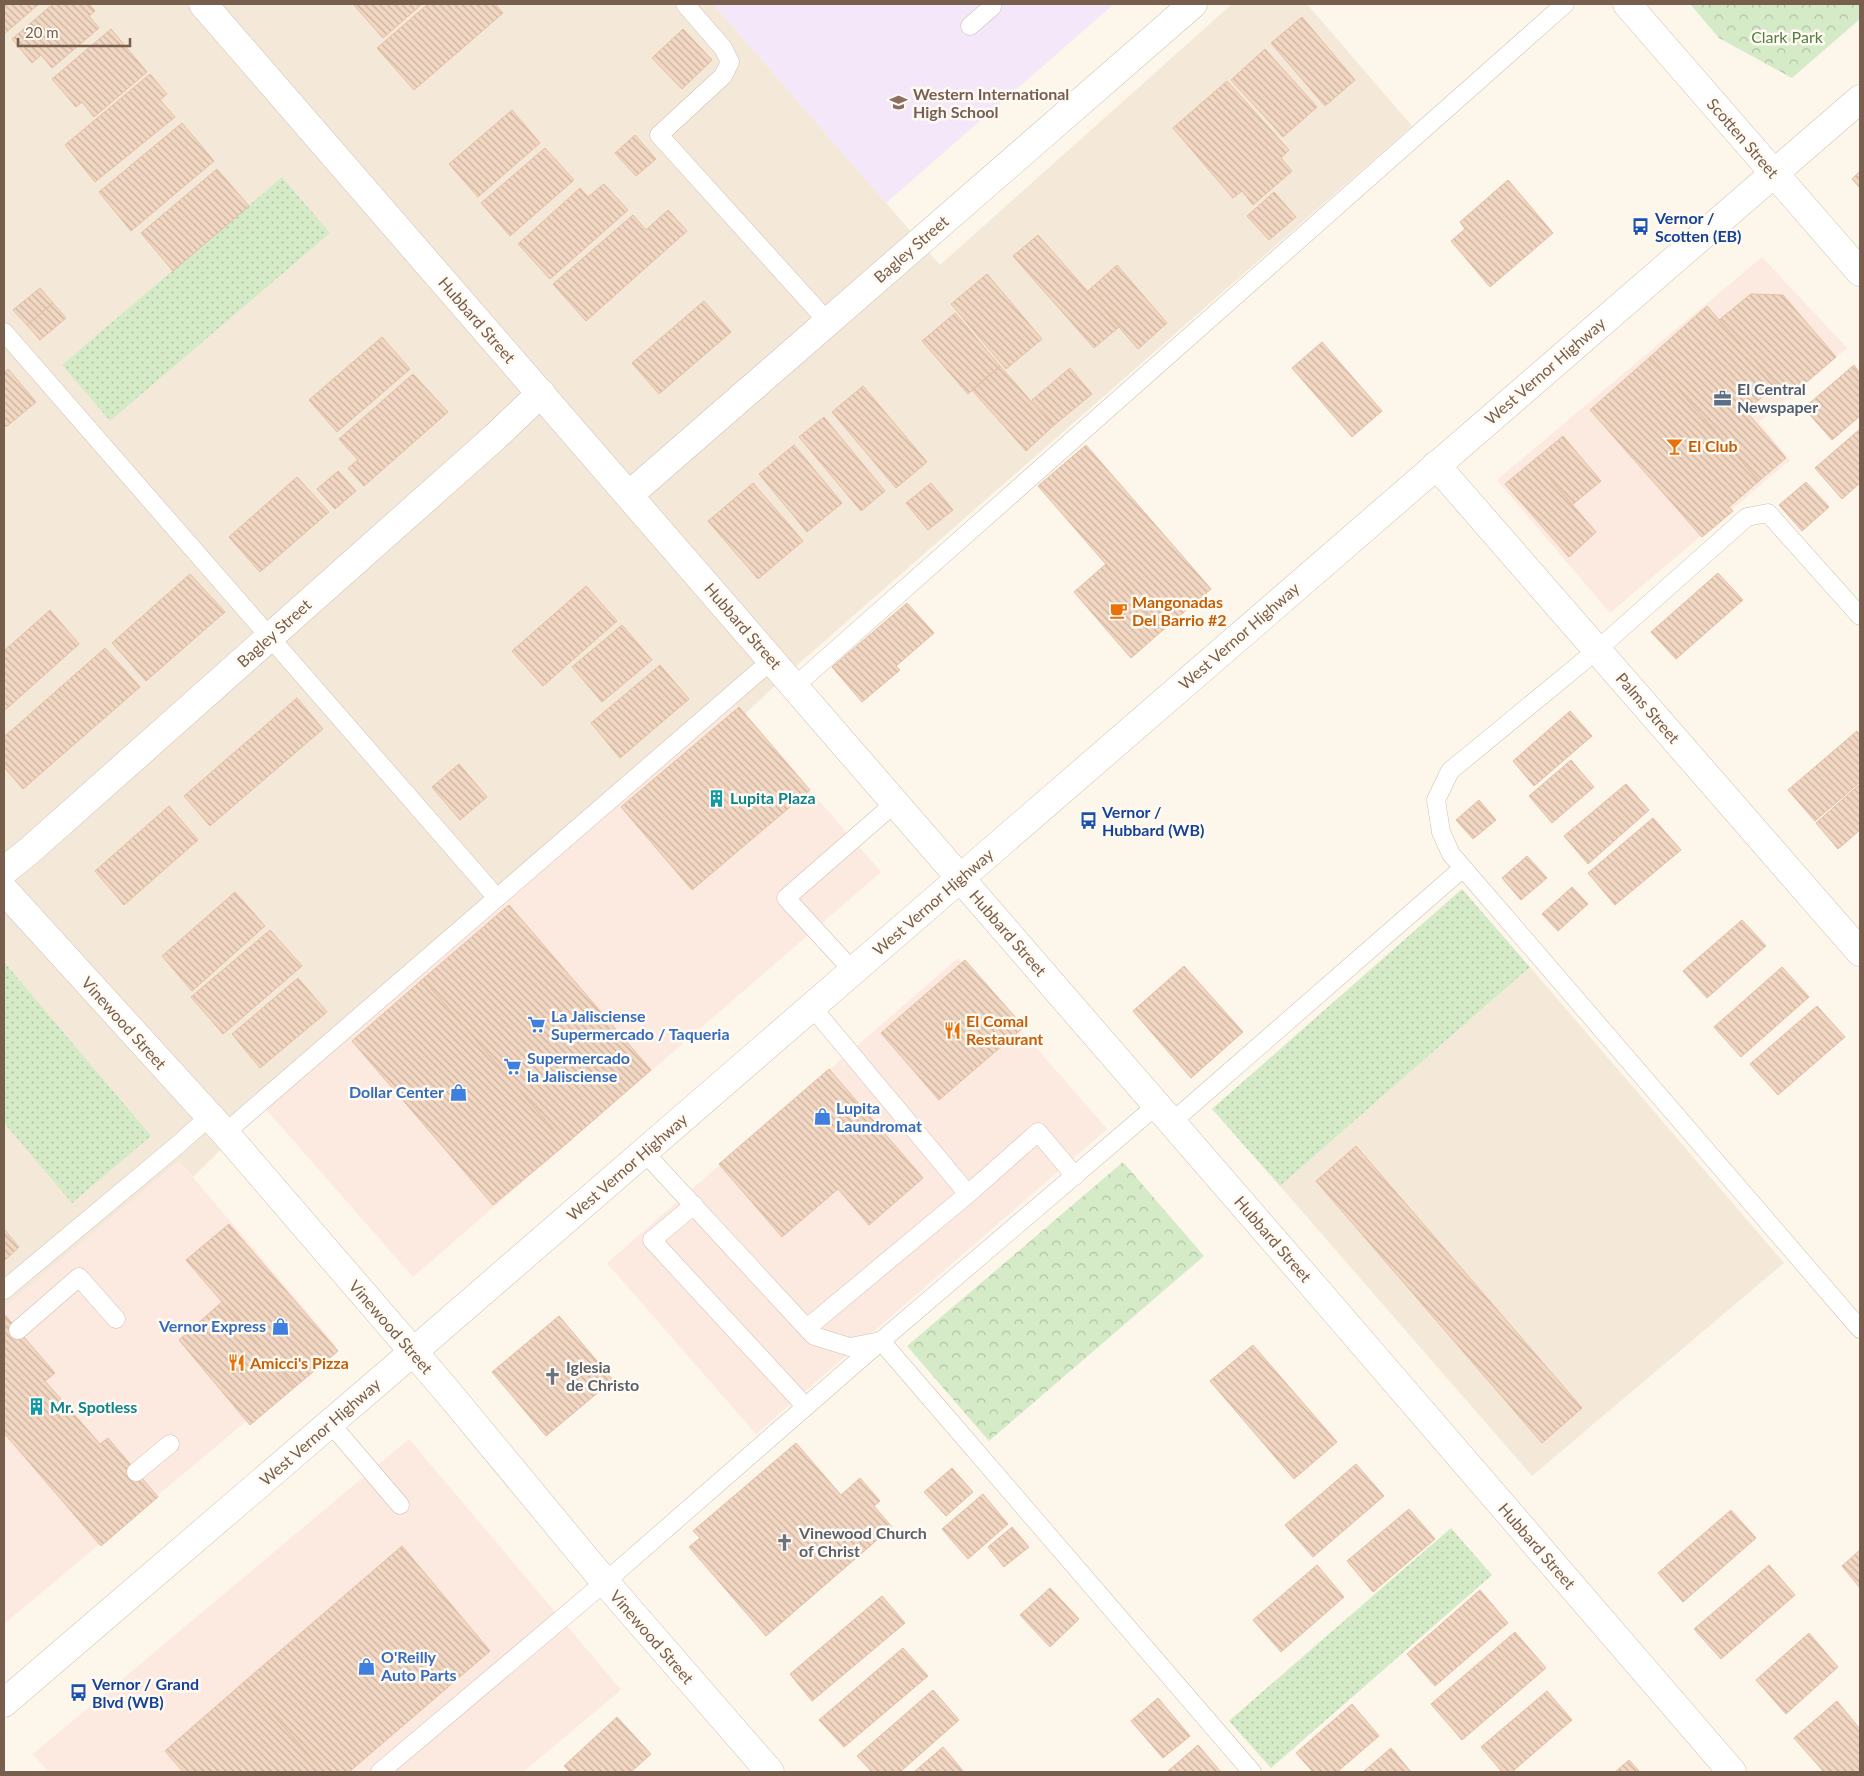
<svg xmlns="http://www.w3.org/2000/svg" width="1864" height="1776" font-family="Lato,sans-serif">
<defs>
<pattern id="grass-dots" width="8" height="8" patternUnits="userSpaceOnUse" patternTransform="scale(1.25)"><rect width="8" height="8" fill="#d5ebc8"/><path d="M2 2h.1M6 6h.1" fill="none" stroke="#b2c2a5" stroke-width="1.8" stroke-linecap="round"/></pattern>
<pattern id="forest-crowns" width="20" height="18" patternUnits="userSpaceOnUse" patternTransform="scale(1.25)"><rect width="20" height="18" fill="#d5ebc8"/><path d="M2 6a3 3 0 1 1 6 0M12 15a3 3 0 1 1 6 0" fill="none" stroke="#b2c2a5"/></pattern>
<pattern id="building-back-hatch" width="6" height="6" patternUnits="userSpaceOnUse" patternTransform="scale(1.25)"><rect width="6" height="6" fill="#f2d7c3"/><path d="M-1 5l2 2M0 0l6 6M5-1l2 2" fill="none" stroke="#c9b2a1"/></pattern>
</defs>
<rect width="100%" height="100%" fill="#fdf6eb"/>
<!-- residential -->
<path fill="#f4e9d9" d="M 4,4 L 713,4 L 940,265 L 1232,4 L 1307,4 L 1412,126 L 795,667 L 744,715 L 732,701 L 264,1107 L 193,1177 L 179,1161 L 4,1308 Z
M 1530,967 L 1784,1263 L 1532,1476 L 1280,1186 Z"/>
<!-- commercial -->
<path fill="#fce9df" d="M 1762,257 L 1847,348 L 1759,422 L 1790,460 L 1610,613 L 1497,480 Z
M 732,701 L 881,872 L 413,1277 L 264,1107 Z
M 958,958 L 1107,1129 L 756,1434 L 607,1263 Z
M 179,1161 L 336,1346 L 4,1624 L 4,1308 Z
M 409,1439 L 621,1690 L 523,1772 L 48,1772 L 33,1754 Z"/>
<!-- education -->
<path fill="#f3e7f9" d="M 713,4 L 1114,4 L 886,203 Z"/>
<!-- grass -->
<path fill="url(#grass-dots)" d="M 282,177 L 330,233 L 110,421 L 62,365 Z
M 1462,889 L 1530,967 L 1280,1186 L 1212,1109 Z
M 4,962 L 151,1136 L 72,1203 L 4,1123 Z
M 1451,1528 L 1492,1575 L 1271,1768 L 1229,1721 Z"/>
<!-- forest -->
<path fill="url(#forest-crowns)" d="M 1690,4 L 1860,4 L 1860,19 L 1792,78 L 1719,38 Z
M 1123,1162 L 1204,1256 L 989,1441 L 907,1346 Z"/>
<!-- building -->
<path fill="url(#building-back-hatch)" stroke="#e5bfa3" d="M 4,4 L 39,4 L 4,34 Z
M 53,4 L 89,4 L 95,11 L 89,16 L 99,28 L 52,68 L 41,55 L 32,63 L 12,39 Z
M 353,4 L 422,4 L 383,38 Z
M 428,4 L 495,4 L 503,13 L 414,90 L 377,48 Z
M 1302,17 L 1355,80 L 1325,106 L 1271,43 Z
M 111,29 L 147,72 L 94,117 L 82,102 L 76,107 L 52,79 Z
M 683,29 L 712,60 L 682,89 L 652,58 Z
M 1265,49 L 1317,107 L 1283,137 L 1231,80 Z
M 150,74 L 167,94 L 160,100 L 175,117 L 95,182 L 65,145 Z
M 1227,81 L 1289,150 L 1281,158 L 1292,171 L 1253,205 L 1242,191 L 1233,198 L 1173,128 Z
M 512,110 L 540,143 L 478,197 L 449,164 Z
M 182,123 L 214,161 L 131,231 L 99,192 Z
M 635,135 L 656,159 L 636,176 L 615,153 Z
M 545,148 L 574,180 L 510,236 L 481,203 Z
M 217,169 L 249,206 L 173,271 L 141,233 Z
M 1860,171 L 1860,188 L 1852,179 Z
M 1508,180 L 1553,233 L 1490,287 L 1451,241 L 1465,229 L 1460,222 Z
M 604,184 L 628,210 L 550,279 L 518,244 L 580,188 L 588,197 Z
M 1274,192 L 1296,217 L 1269,240 L 1247,216 Z
M 668,210 L 687,231 L 586,321 L 553,284 L 633,215 L 646,230 Z
M 1038,235 L 1119,327 L 1094,348 L 1013,256 Z
M 1117,265 L 1167,323 L 1138,349 L 1088,291 Z
M 987,274 L 1042,339 L 1006,369 L 951,304 Z
M 40,288 L 53,303 L 27,325 L 13,310 Z
M 1751,294 L 1783,295 L 1836,357 L 1788,398 L 1719,320 Z
M 704,301 L 731,332 L 659,394 L 632,363 Z
M 53,303 L 66,318 L 40,340 L 27,325 Z
M 1707,306 L 1776,385 L 1746,411 L 1786,458 L 1759,481 L 1650,357 Z
M 955,313 L 1000,366 L 968,394 L 922,341 Z
M 382,337 L 410,369 L 337,432 L 309,400 Z
M 1322,342 L 1382,411 L 1352,437 L 1292,368 Z
M 1650,357 L 1759,481 L 1729,507 L 1733,511 L 1702,537 L 1590,410 Z
M 1854,365 L 1860,373 L 1860,416 L 1832,440 L 1804,408 Z
M 1000,366 L 1053,426 L 1026,451 L 972,390 Z
M 1070,368 L 1092,394 L 1053,426 L 1032,400 Z
M 8,369 L 36,402 L 6,427 L 4,424 L 4,373 Z
M 413,374 L 448,412 L 364,486 L 348,468 L 358,460 L 339,439 Z
M 863,386 L 927,462 L 896,488 L 832,412 Z
M 824,417 L 885,491 L 861,511 L 799,437 Z
M 1860,429 L 1860,483 L 1842,499 L 1815,468 Z
M 1563,436 L 1601,481 L 1572,505 L 1534,460 Z
M 794,445 L 842,503 L 807,532 L 759,474 Z
M 1086,445 L 1211,589 L 1163,630 L 1038,486 Z
M 1534,460 L 1596,532 L 1569,557 L 1505,484 Z
M 338,471 L 356,491 L 335,509 L 317,489 Z
M 297,477 L 329,512 L 260,572 L 229,537 Z
M 1806,482 L 1829,507 L 1802,531 L 1779,505 Z
M 753,483 L 803,541 L 758,579 L 708,521 Z
M 931,483 L 953,510 L 928,530 L 906,503 Z
M 1106,564 L 1163,630 L 1131,658 L 1074,592 Z
M 1718,573 L 1743,600 L 1676,659 L 1651,632 Z
M 190,574 L 225,612 L 146,681 L 112,643 Z
M 586,586 L 617,621 L 543,686 L 512,651 Z
M 907,603 L 934,633 L 896,666 L 900,670 L 862,702 L 832,667 Z
M 50,610 L 79,644 L 4,711 L 4,651 Z
M 622,625 L 652,660 L 602,702 L 572,667 Z
M 105,648 L 140,687 L 23,789 L 4,767 L 4,737 Z
M 660,665 L 689,699 L 620,758 L 591,723 Z
M 297,698 L 323,729 L 210,826 L 184,796 Z
M 739,707 L 810,790 L 692,890 L 621,807 Z
M 1570,711 L 1592,736 L 1534,786 L 1513,761 Z
M 1857,731 L 1860,735 L 1860,782 L 1815,821 L 1788,790 Z
M 1571,760 L 1594,787 L 1552,823 L 1529,796 Z
M 459,764 L 487,797 L 460,820 L 432,787 Z
M 1626,784 L 1649,810 L 1588,864 L 1564,836 Z
M 1860,784 L 1860,830 L 1838,849 L 1816,823 Z
M 1479,800 L 1496,820 L 1473,839 L 1456,820 Z
M 169,806 L 198,840 L 124,905 L 95,871 Z
M 1653,818 L 1681,850 L 1615,905 L 1588,873 Z
M 1527,856 L 1547,878 L 1521,900 L 1502,878 Z
M 1572,887 L 1588,904 L 1558,931 L 1542,914 Z
M 235,892 L 265,926 L 192,991 L 162,956 Z
M 509,905 L 651,1070 L 566,1144 L 423,979 Z
M 1742,920 L 1766,946 L 1707,998 L 1683,971 Z
M 270,930 L 302,966 L 223,1034 L 191,997 Z
M 965,960 L 1024,1027 L 939,1100 L 881,1033 Z
M 1184,966 L 1243,1032 L 1191,1078 L 1133,1011 Z
M 1782,967 L 1809,997 L 1741,1057 L 1714,1027 Z
M 298,978 L 327,1012 L 260,1068 L 232,1034 Z
M 423,979 L 566,1144 L 493,1205 L 352,1041 Z
M 1817,1006 L 1845,1037 L 1778,1095 L 1750,1064 Z
M 829,1069 L 923,1178 L 869,1225 L 838,1189 L 782,1237 L 719,1164 Z
M 1356,1146 L 1582,1408 L 1542,1443 L 1316,1181 Z
M 229,1224 L 338,1351 L 295,1387 L 186,1260 Z
M 4,1229 L 19,1247 L 4,1261 Z
M 222,1302 L 295,1387 L 250,1425 L 179,1340 Z
M 5,1315 L 55,1373 L 45,1381 L 100,1444 L 108,1438 L 158,1497 L 101,1546 L 4,1433 Z
M 559,1316 L 613,1380 L 546,1436 L 492,1372 Z
M 1253,1345 L 1337,1442 L 1294,1479 L 1210,1381 Z
M 796,1443 L 841,1495 L 860,1478 L 880,1501 L 874,1506 L 892,1527 L 766,1636 L 689,1547 L 700,1538 L 693,1531 Z
M 1356,1464 L 1384,1496 L 1313,1557 L 1285,1525 Z
M 952,1468 L 973,1492 L 946,1516 L 924,1492 Z
M 983,1494 L 1008,1524 L 968,1559 L 942,1529 Z
M 1409,1509 L 1435,1539 L 1373,1592 L 1347,1561 Z
M 1731,1510 L 1756,1538 L 1683,1602 L 1658,1573 Z
M 1012,1527 L 1029,1547 L 1004,1567 L 988,1547 Z
M 402,1546 L 490,1651 L 349,1772 L 324,1772 L 244,1682 Z
M 1860,1550 L 1860,1588 L 1842,1566 Z
M 1317,1565 L 1344,1597 L 1281,1652 L 1253,1620 Z
M 1769,1565 L 1795,1595 L 1721,1659 L 1694,1629 Z
M 1050,1588 L 1079,1619 L 1050,1647 L 1020,1615 Z
M 1480,1590 L 1508,1623 L 1435,1686 L 1407,1654 Z
M 882,1596 L 905,1623 L 812,1701 L 790,1674 Z
M 1515,1632 L 1546,1668 L 1462,1740 L 1431,1704 Z
M 1809,1633 L 1838,1667 L 1786,1714 L 1756,1680 Z
M 903,1648 L 928,1676 L 844,1747 L 819,1720 Z
M 244,1682 L 324,1772 L 183,1772 L 165,1751 Z
M 933,1690 L 959,1720 L 900,1772 L 872,1772 L 857,1756 Z
M 1547,1691 L 1572,1720 L 1512,1772 L 1502,1772 L 1481,1747 Z
M 1158,1698 L 1190,1736 L 1163,1758 L 1131,1721 Z
M 1837,1701 L 1860,1729 L 1860,1772 L 1824,1772 L 1794,1738 Z
M 1352,1704 L 1379,1736 L 1337,1772 L 1313,1772 L 1296,1753 Z
M 617,1717 L 651,1754 L 631,1772 L 570,1772 L 564,1766 Z
M 1198,1745 L 1221,1772 L 1167,1772 Z
M 943,1747 L 964,1772 L 914,1772 Z
M 1391,1748 L 1411,1772 L 1363,1772 Z
M 1629,1760 L 1640,1772 L 1615,1772 Z"/>
<g fill="none" stroke-linecap="round" stroke-linejoin="round">
<defs>
<path id="lane" d="M 685,4 L 723,48 L 730,62 L 723,76 L 659,135 L 828,322
M 970,26 L 992,7
M 4,332 L 497,898
M 1860,616 L 1768,513 L 1747,517 L 1597,650 L 1450,771 L 1436,800 L 1441,832 L 1451,854 L 1860,1329
M 795,686 L 1565,4
M 853,971 L 786,898 L 895,803
M 812,1007 L 968,1194
M 1172,1122 L 1463,868
M 225,1133 L 772,660
M 644,1152 L 814,1336 L 850,1347 L 881,1341 L 1252,1772
M 694,1205 L 652,1240 L 806,1407
M 4,1290 L 174,1148 L 209,1117
M 807,1328 L 968,1194 L 1038,1132 L 1075,1176
M 18,1330 L 79,1277 L 116,1319
M 330,1423 L 400,1505
M 136,1472 L 170,1444
M 380,1772 L 605,1582 L 881,1341 L 1157,1105"/>
<path id="street" d="M 203,4 L 1316,1289 L 1732,1772
M 1436,465 L 1860,952
M 629,495 L 1193,4
M 4,871 L 29,851 L 495,437 L 541,393
M 4,890 L 225,1133 L 447,1391 L 605,1582 L 770,1772"/>
<path id="secondary" d="M 1627,4 L 1860,272
M 4,1703 L 413,1352 L 1860,99"/>
</defs>
<!-- lane casing -->
<use href="#lane" stroke="#cfbfaf" stroke-width="19"/>
<!-- street casing -->
<use href="#street" stroke="#cfbfaf" stroke-width="29"/>
<!-- secondary casing -->
<use href="#secondary" stroke="#d5c1b0" stroke-width="29"/>
<!-- lane -->
<use href="#lane" stroke="#fff" stroke-width="18"/>
<!-- street -->
<use href="#street" stroke="#fff" stroke-width="28"/>
<!-- secondary -->
<use href="#secondary" stroke="#fff" stroke-width="28"/>
</g>
<!-- icons -->
<defs>
<symbol id="school-bare" viewBox="-9 -9 18 18"><path d="M0-5L7-2L0 1L-7-2ZM-4 1L0 2.5L4 1V4Q0 6-4 4Z" fill="#8d6e63" stroke="#fffaf2" stroke-width="2.5" paint-order="stroke"/></symbol>
<symbol id="bus-bare" viewBox="-9 -9 18 18"><path d="M-5-6H5V4H4V6H2V4H-2V6H-4V4H-5ZM-3.5-4V0h7V-4ZM-3.5 1.2v1.5H-2V1.2ZM2 1.2v1.5H3.5V1.2Z" fill="#1a4fb4" stroke="#fffaf2" stroke-width="2.5" paint-order="stroke"/></symbol>
<symbol id="office-bare" viewBox="-9 -9 18 18"><path d="M-6-3h4V-5.5h4V-3h4V5H-6ZM-1-4.5V-3h2v-1.5ZM-6 0V1H6V0Z" fill="#5c6f8a" stroke="#fffaf2" stroke-width="2.5" paint-order="stroke"/></symbol>
<symbol id="bar-bare" viewBox="-9 -9 18 18"><path d="M-6-5H6L.8 .8V4.5H3.5V6h-7V4.5H-.8V.8Z" fill="#e8710a" stroke="#fffaf2" stroke-width="2.5" paint-order="stroke"/></symbol>
<symbol id="cafe-bare" viewBox="-9 -9 18 18"><path d="M-5.5-4.5H6V0H3Q3 3.5 0 3.5H-2.5Q-5.5 3.5-5.5 0ZM3-3.2v2h1.7v-2ZM-6 4.5H4V6H-6Z" fill="#e8710a" stroke="#fffaf2" stroke-width="2.5" paint-order="stroke"/></symbol>
<symbol id="building-bare" viewBox="-9 -9 18 18"><path d="M-4-6H4V6H1V3H-1V6H-4ZM-2.5-4.3h1.7v1.8h-1.7ZM.8-4.3h1.7v1.8H.8ZM-2.5-1h1.7V.8h-1.7ZM.8-1h1.7V.8H.8Z" fill="#0f9aa8" stroke="#fffaf2" stroke-width="2.5" paint-order="stroke"/></symbol>
<symbol id="supermarket-bare" viewBox="-9 -9 18 18"><path d="M-6-5.5h2.5l.6 2H6L4.5 2H-2.5L-4.4-4H-6ZM-1.5 3.2a1.3 1.3 0 1 0 .1 0ZM3 3.2a1.3 1.3 0 1 0 .1 0Z" fill="#3f7fe0" stroke="#fffaf2" stroke-width="2.5" paint-order="stroke"/></symbol>
<symbol id="restaurant-bare" viewBox="-9 -9 18 18"><path d="M-5-6h1v4h1v-4h1v4h1v-4h1v5L-1.5 .5V6h-2V.5L-5-1ZM5-6V6H3V1.5H1.5Q1.5-4 5-6Z" fill="#e8710a" stroke="#fffaf2" stroke-width="2.5" paint-order="stroke"/></symbol>
<symbol id="shop-bare" viewBox="-9 -9 18 18"><path d="M-5-2.5h2.3a2.7 3.5 0 0 1 5.4 0H5L5.5 6h-11ZM-1.5-2.5h3a1.5 2.3 0 0 0-3 0Z" fill="#3f7fe0" stroke="#fffaf2" stroke-width="2.5" paint-order="stroke"/></symbol>
<symbol id="church-bare" viewBox="-9 -9 18 18"><path d="M-1.2-6h2.4v3.5h3.3v2.4h-3.3V6h-2.4V-.1h-3.3v-2.4h3.3Z" fill="#6b7280" stroke="#fffaf2" stroke-width="2.5" paint-order="stroke"/></symbol>
</defs>
<g fill-rule="evenodd">
<use href="#school-bare" x="886" y="90" width="25" height="25"/>
<use href="#bus-bare" x="1628" y="214" width="25" height="25"/>
<use href="#office-bare" x="1710" y="386" width="25" height="25"/>
<use href="#bar-bare" x="1662" y="434" width="25" height="25"/>
<use href="#cafe-bare" x="1106" y="598" width="25" height="25"/>
<use href="#building-bare" x="704" y="786" width="25" height="25"/>
<use href="#bus-bare" x="1076" y="808" width="25" height="25"/>
<use href="#supermarket-bare" x="524" y="1012" width="25" height="25"/>
<use href="#restaurant-bare" x="940" y="1018" width="25" height="25"/>
<use href="#supermarket-bare" x="500" y="1054" width="25" height="25"/>
<use href="#shop-bare" x="446" y="1080" width="25" height="25"/>
<use href="#shop-bare" x="810" y="1104" width="25" height="25"/>
<use href="#shop-bare" x="268" y="1314" width="25" height="25"/>
<use href="#restaurant-bare" x="224" y="1350" width="25" height="25"/>
<use href="#church-bare" x="540" y="1364" width="25" height="25"/>
<use href="#building-bare" x="24" y="1394" width="25" height="25"/>
<use href="#church-bare" x="772" y="1530" width="25" height="25"/>
<use href="#shop-bare" x="354" y="1654" width="25" height="25"/>
<use href="#bus-bare" x="66" y="1680" width="25" height="25"/>
</g>
<g text-anchor="middle" stroke-width="5" stroke-linejoin="round" paint-order="stroke">
<!-- park labels -->
<g font-size="16" fill="#547e45" stroke="#fffaf2">
<text x="1787" y="43">Clark Park</text>
</g>
<!-- education labels -->
<g font-size="16" font-weight="bold" fill="#785e54" stroke="#fffaf2" text-anchor="start">
<text x="913" y="100">Western International<tspan x="913" dy="18">High School</tspan></text>
</g>
<!-- street labels -->
<g font-size="16" fill="#785e4d" stroke="#fffaf2">
<text transform="translate(1743 138) rotate(49)" y="6">Scotten Street</text>
<text transform="translate(911 249) rotate(-41)" y="6">Bagley Street</text>
<text transform="translate(477 320) rotate(49)" y="6">Hubbard Street</text>
<text transform="translate(1545 371) rotate(-41)" y="6">West Vernor Highway</text>
<text transform="translate(743 626) rotate(49)" y="6">Hubbard Street</text>
<text transform="translate(274 633) rotate(-42)" y="6">Bagley Street</text>
<text transform="translate(1239 636) rotate(-41)" y="6">West Vernor Highway</text>
<text transform="translate(1648 708) rotate(49)" y="6">Palms Street</text>
<text transform="translate(933 902) rotate(-41)" y="6">West Vernor Highway</text>
<text transform="translate(1008 933) rotate(49)" y="6">Hubbard Street</text>
<text transform="translate(124 1023) rotate(48)" y="6">Vinewood Street</text>
<text transform="translate(627 1167) rotate(-41)" y="6">West Vernor Highway</text>
<text transform="translate(1273 1239) rotate(49)" y="6">Hubbard Street</text>
<text transform="translate(391 1327) rotate(49)" y="6">Vinewood Street</text>
<text transform="translate(320 1432) rotate(-41)" y="6">West Vernor Highway</text>
<text transform="translate(1537 1546) rotate(49)" y="6">Hubbard Street</text>
<text transform="translate(652 1637) rotate(49)" y="6">Vinewood Street</text>
</g>
<!-- transit labels -->
<g font-size="16" font-weight="bold" fill="#164399" stroke="#fffaf2" text-anchor="start">
<text x="1655" y="224">Vernor /<tspan x="1655" dy="18">Scotten (EB)</tspan></text>
<text x="1102" y="818">Vernor /<tspan x="1102" dy="18">Hubbard (WB)</tspan></text>
<text x="92" y="1690">Vernor / Grand<tspan x="92" dy="18">Blvd (WB)</tspan></text>
</g>
<!-- service labels -->
<g font-size="16" font-weight="bold" fill="#4e5e75" stroke="#fffaf2" text-anchor="start">
<text x="1737" y="395">El Central<tspan x="1737" dy="18">Newspaper</tspan></text>
</g>
<!-- food labels -->
<g font-size="16" font-weight="bold" fill="#c56008" stroke="#fffaf2" text-anchor="start">
<text x="1688" y="452">El Club</text>
<text x="1132" y="608">Mangonadas<tspan x="1132" dy="18">Del Barrio #2</tspan></text>
<text x="966" y="1027">El Comal<tspan x="966" dy="18">Restaurant</tspan></text>
<text x="250" y="1369">Amicci's Pizza</text>
</g>
<!-- culture labels -->
<g font-size="16" font-weight="bold" fill="#0d838f" stroke="#fffaf2" text-anchor="start">
<text x="730" y="804">Lupita Plaza</text>
<text x="50" y="1413">Mr. Spotless</text>
</g>
<!-- shop labels -->
<g font-size="16" font-weight="bold" fill="#366cbe" stroke="#fffaf2" text-anchor="start">
<text x="551" y="1022">La Jalisciense<tspan x="551" dy="18">Supermercado / Taqueria</tspan></text>
<text x="527" y="1064">Supermercado<tspan x="527" dy="18">la Jalisciense</tspan></text>
<text x="444" y="1098" text-anchor="end">Dollar Center</text>
<text x="836" y="1114">Lupita<tspan x="836" dy="18">Laundromat</tspan></text>
<text x="266" y="1332" text-anchor="end">Vernor Express</text>
<text x="381" y="1663">O'Reilly<tspan x="381" dy="18">Auto Parts</tspan></text>
</g>
<!-- worship labels -->
<g font-size="16" font-weight="bold" fill="#5b616d" stroke="#fffaf2" text-anchor="start">
<text x="566" y="1373">Iglesia<tspan x="566" dy="18">de Christo</tspan></text>
<text x="799" y="1539">Vinewood Church<tspan x="799" dy="18">of Christ</tspan></text>
</g>
</g>
<!-- border -->
<rect width="1864" height="1776" fill="none" stroke="#785e4d" stroke-width="10"/>
<!-- scale -->
<path d="M18 38v8h112v-8" fill="none" stroke="#785e4d" stroke-width="2.5"/>
<text x="25" y="38" font-size="15" fill="#785e4d" stroke="#fffaf2" stroke-width="4" paint-order="stroke">20 m</text>
</svg>
